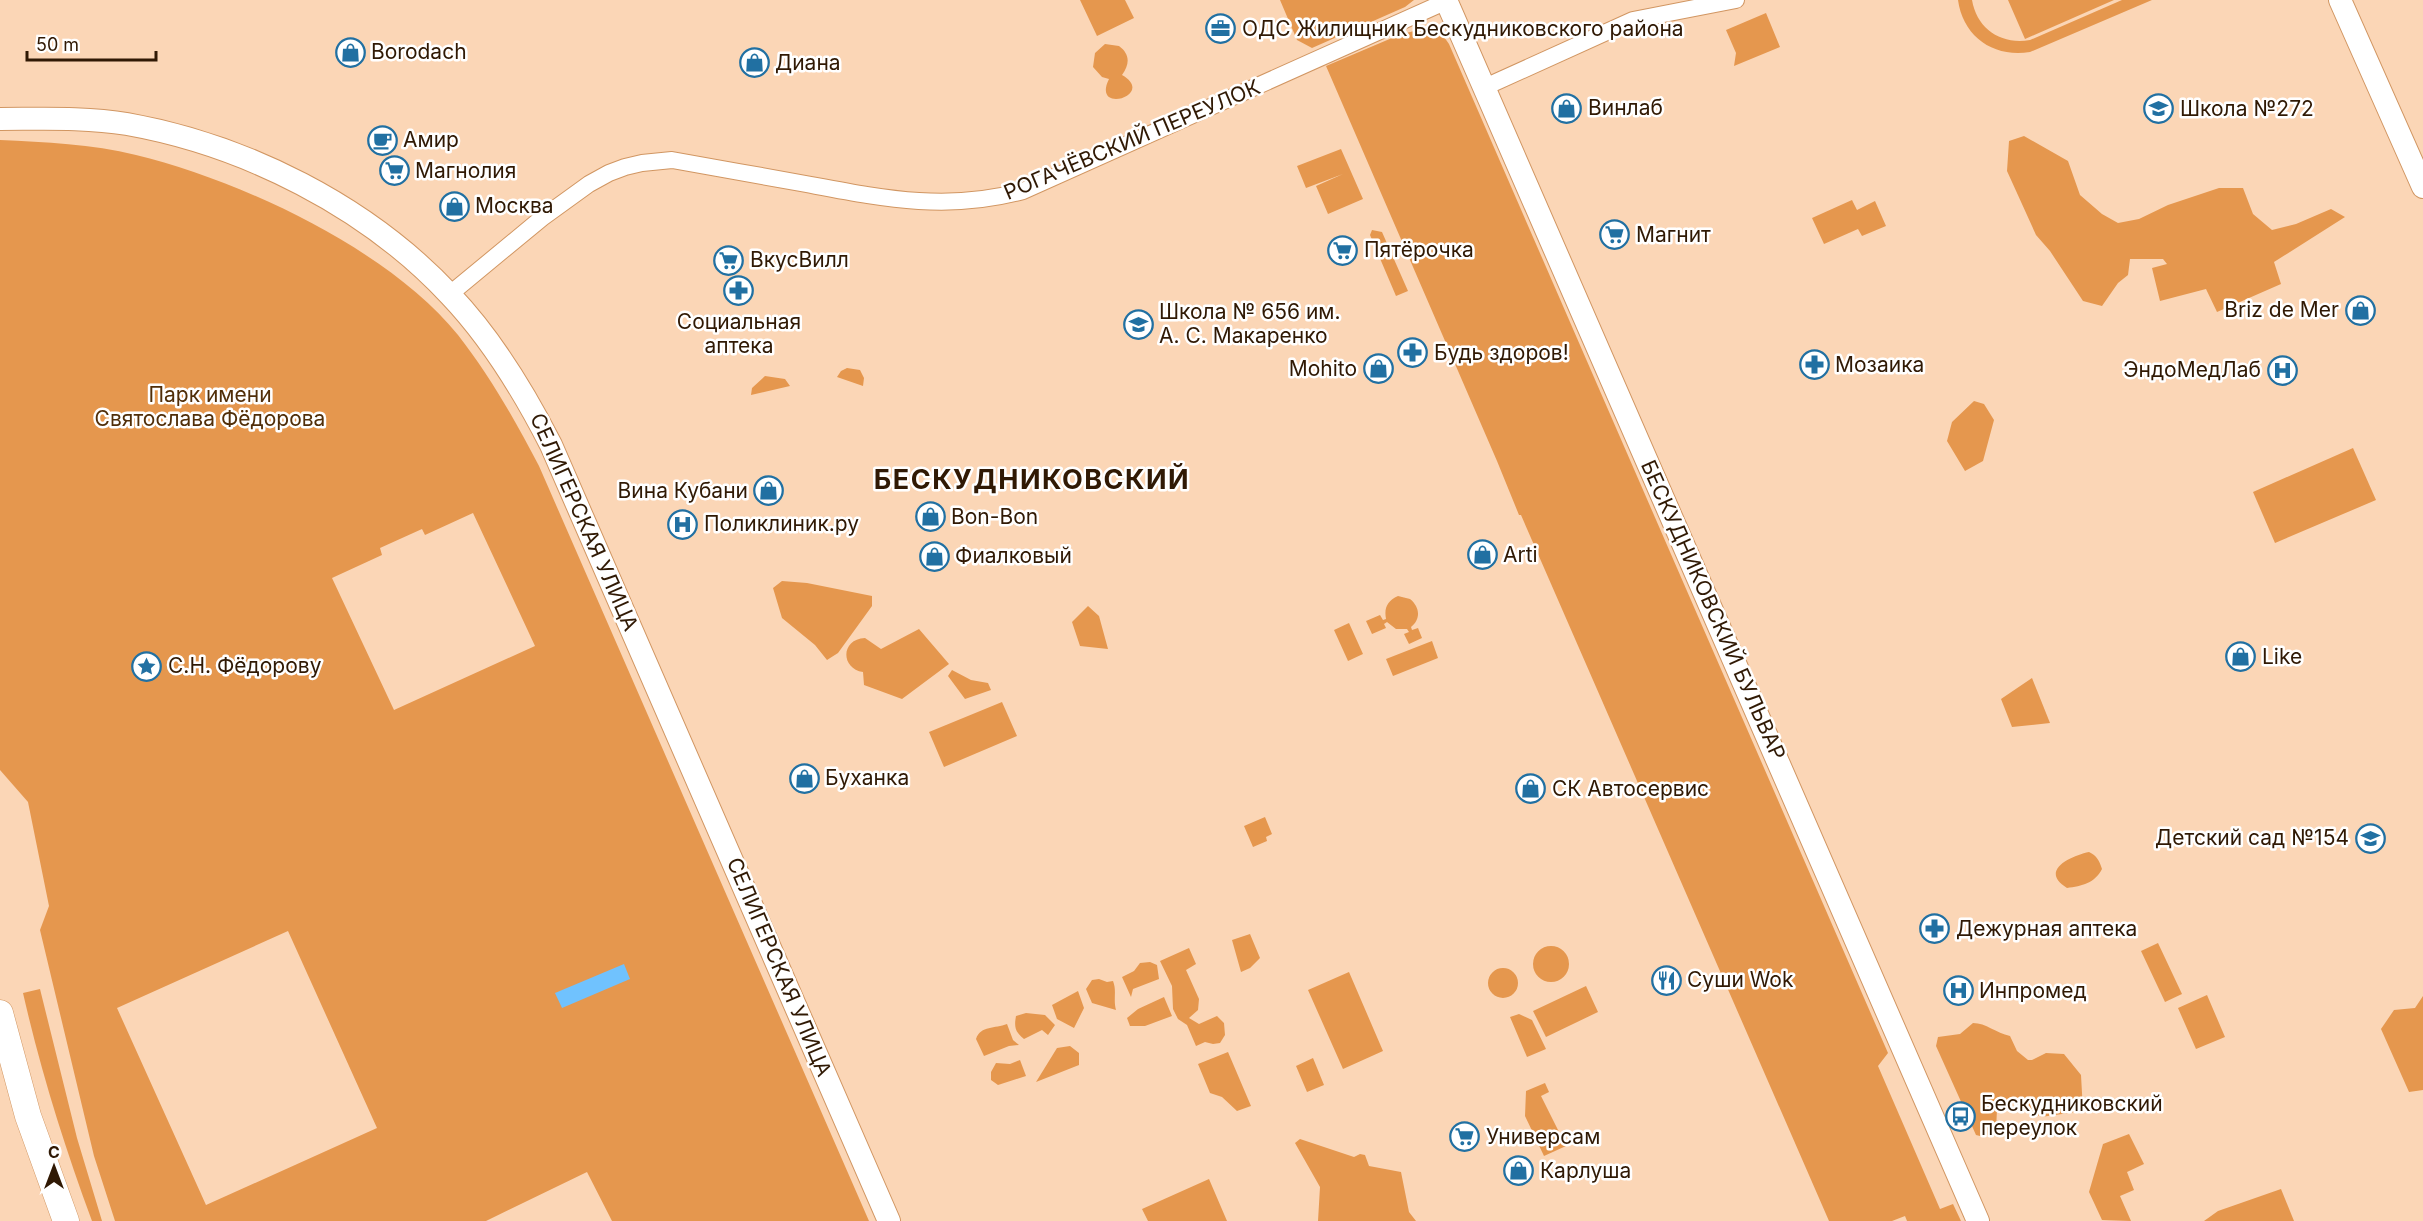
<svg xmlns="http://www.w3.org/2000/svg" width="2423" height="1221" font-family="Inter,sans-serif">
<rect width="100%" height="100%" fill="#fbd6b6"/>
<!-- green -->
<path fill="#e5974e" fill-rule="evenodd" d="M 1080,0 L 1125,0 L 1134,18 L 1097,36 Z
M 1280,0 L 1414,0 L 1405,7 L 1312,48 L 1297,40 Z
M 1958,0 L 1972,0 C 1977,29 2001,45 2030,40 L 2122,0 L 2152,0 L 2030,52 C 1994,58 1963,37 1958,0 Z
M 2008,0 L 2114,0 L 2025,39 Z
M 1766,13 L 1780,47 L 1734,66 L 1736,53 L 1726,30 Z
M 1425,28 L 1442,34 L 1449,44 L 1888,1053 L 1878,1066 L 1940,1209 L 1953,1204 L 1961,1221 L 1907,1221 L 1905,1216 L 1892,1221 L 1829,1221 L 1521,515 L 1519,515 L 1497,461 L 1326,66 L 1399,35 Z
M 1105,44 L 1119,46 C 1130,54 1130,64 1122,75 C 1157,95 1091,115 1109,79 L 1102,77 L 1093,67 L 1095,53 Z
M 2024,136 L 2068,161 L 2080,195 L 2102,214 L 2118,223 L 2139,219 L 2168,205 L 2219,188 L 2243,188 L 2253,214 L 2272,230 L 2296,224 L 2331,209 L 2345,217 L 2274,262 L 2281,284 L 2217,312 L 2206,289 L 2160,301 L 2152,268 L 2167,264 L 2163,259 L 2130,259 L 2128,275 L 2118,283 L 2102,306 L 2083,301 L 2050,251 L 2036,235 L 2007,171 L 2009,141 Z
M 0,140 C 45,142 92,144 136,155 C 240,180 390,250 458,335 C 490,376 515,420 539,466 L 869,1221 L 612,1221 L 587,1172 L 486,1221 L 115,1221 L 94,1156 L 40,930 L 49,906 L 28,802 L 0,770 ZM 473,513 L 535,646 L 394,710 L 332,578 L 382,555 L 380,548 L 422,529 L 425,535 ZM 288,931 L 377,1128 L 206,1205 L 117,1008 Z
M 1341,149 L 1363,199 L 1328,214 L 1316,186 L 1343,174 L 1306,188 L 1297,166 Z
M 1852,200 L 1857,210 L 1875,201 L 1886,226 L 1862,236 L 1858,229 L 1824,244 L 1812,218 Z
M 1372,230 L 1382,232 L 1408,291 L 1396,296 L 1370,235 Z
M 847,368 L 860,370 L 864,378 L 863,386 L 837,377 L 841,371 Z
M 765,376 L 785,379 L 790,386 L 751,395 L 752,388 Z
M 1974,401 L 1984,404 L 1994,420 L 1983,461 L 1965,471 L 1947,441 L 1952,422 Z
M 2353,448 L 2376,500 L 2275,543 L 2253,492 Z
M 782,581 L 807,583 L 872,596 L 872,606 L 838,653 L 827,660 L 815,645 L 782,618 L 773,588 Z
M 1398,596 L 1410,599 C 1420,607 1421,619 1411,627 L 1412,630 L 1418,628 L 1422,638 L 1409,644 L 1404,634 L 1409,632 L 1407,629 L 1396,629 L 1387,622 L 1384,624 L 1386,628 L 1372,634 L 1366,621 L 1380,615 L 1383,620 L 1386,619 C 1384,608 1387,601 1398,596 Z
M 1088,606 L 1099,616 L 1108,649 L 1080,646 L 1072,622 Z
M 1349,623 L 1363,654 L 1348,661 L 1334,630 Z
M 919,629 L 949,664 L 902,699 L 864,685 L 863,672 C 840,668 841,639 865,638 L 881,649 Z
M 1432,641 L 1438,658 L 1393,676 L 1386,659 Z
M 952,670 L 971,680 L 988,683 L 991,690 L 965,699 L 948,676 Z
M 2032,678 L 2050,723 L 2012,727 L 2001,699 Z
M 1002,702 L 1017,736 L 944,767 L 929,732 Z
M 1265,817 L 1272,834 L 1266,837 L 1267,841 L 1253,847 L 1244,826 Z
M 2089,852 C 2097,856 2099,860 2102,869 C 2095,883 2082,886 2067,888 C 2039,871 2070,856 2089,852 Z
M 1250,934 L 1260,958 L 1250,968 L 1241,972 L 1232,940 Z
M 2158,943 L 2182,994 L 2165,1002 L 2141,951 Z
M1533 964a18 18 0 1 1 36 0a18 18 0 1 1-36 0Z
M 1189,948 L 1196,964 L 1186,970 L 1199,999 L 1198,1010 L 1189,1018 L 1199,1024 L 1217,1016 L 1224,1023 L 1225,1035 L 1220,1043 L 1213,1044 L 1205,1042 L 1196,1046 L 1187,1025 L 1178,1019 L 1173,1009 L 1172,986 L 1160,961 Z
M 1150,962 L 1157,965 L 1159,979 L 1133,989 L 1131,997 L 1122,977 L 1134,971 L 1140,963 Z
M1488 983a15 15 0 1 1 30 0a15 15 0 1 1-30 0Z
M 1349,972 L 1383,1051 L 1343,1069 L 1308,990 Z
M 1099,979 L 1107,982 L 1113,981 C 1117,991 1113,999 1116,1010 L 1092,1003 L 1086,989 L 1092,980 Z
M 1586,986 L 1598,1012 L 1546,1037 L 1533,1011 Z
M 40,989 L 77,1138 L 102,1221 L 92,1221 C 64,1145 41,1072 23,993 Z
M 1078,991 L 1084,1008 L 1074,1028 L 1057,1019 L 1052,1005 Z
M 2207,995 L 2225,1037 L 2196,1049 L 2178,1008 Z
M 2423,996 L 2423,1090 L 2409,1092 L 2381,1029 L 2394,1010 L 2415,1008 Z
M 1164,997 L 1172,1016 L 1145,1026 L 1130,1026 L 1127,1018 L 1138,1009 Z
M 1026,1013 L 1045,1015 L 1055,1025 L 1048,1035 L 1042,1030 L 1024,1039 C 1015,1032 1014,1027 1016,1016 Z
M 1519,1014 L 1532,1020 L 1546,1049 L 1527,1057 L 1510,1017 Z
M 1973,1023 C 1986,1023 1996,1033 2010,1036 L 2017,1051 L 2028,1060 L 2032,1060 L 2046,1053 L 2064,1054 L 2081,1075 L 2083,1111 L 2041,1117 L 2017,1104 L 2003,1102 L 1997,1109 L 1996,1131 L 1984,1137 L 1976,1135 L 1936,1046 L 1938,1037 L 1960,1034 Z
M 1007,1024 L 1013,1040 L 1019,1045 L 1009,1046 L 984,1056 L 976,1039 C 981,1025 995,1029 1007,1024 Z
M 1070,1046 L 1079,1053 L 1079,1065 L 1036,1082 L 1057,1048 Z
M 1228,1052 L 1251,1106 L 1237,1111 L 1222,1097 L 1210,1093 L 1198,1064 Z
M 1313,1058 L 1324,1085 L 1307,1092 L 1296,1066 Z
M 1020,1060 L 1026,1076 L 998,1085 L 991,1080 L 991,1072 L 996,1063 L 1010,1064 Z
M 1545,1083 L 1549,1092 L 1541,1096 L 1566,1146 L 1544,1156 L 1525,1116 L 1526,1091 Z
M 2129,1134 L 2144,1164 L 2127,1172 L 2134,1190 L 2120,1196 L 2131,1221 L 2102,1220 L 2089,1192 L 2103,1144 Z
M 1300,1139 L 1354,1157 L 1360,1154 L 1365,1155 L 1369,1166 L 1401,1172 L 1409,1212 L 1416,1221 L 1318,1221 L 1320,1187 L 1295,1143 Z
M 1209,1179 L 1227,1221 L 1148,1221 L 1142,1209 Z
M 2281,1189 L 2294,1221 L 2204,1221 L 2218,1211 Z"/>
<!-- water -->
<path fill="#70c2fe" d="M 624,964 L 630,979 L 562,1008 L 555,993 Z"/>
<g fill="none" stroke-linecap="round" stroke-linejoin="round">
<defs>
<path id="street" d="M 1485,87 L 1633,20 L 1736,0
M 450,294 L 542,218 L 589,184 L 609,173 L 625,167 L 642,163 L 672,160 C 717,168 761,176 806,184 C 881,198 947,212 1023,191 L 1447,1"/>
<path id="secondary" d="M 1446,0 L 1978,1221
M 2340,0 L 2423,187
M 0,119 C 41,119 86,117 127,124 C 245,145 367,206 450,295 C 491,338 524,392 551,445 L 889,1221"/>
<path id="primary" d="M 0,1013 L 28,1116 L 66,1221"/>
</defs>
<!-- street casing -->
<use href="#street" stroke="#d19662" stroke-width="18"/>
<!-- secondary casing -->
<use href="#secondary" stroke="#d19662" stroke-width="24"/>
<!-- primary casing -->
<use href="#primary" stroke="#d19662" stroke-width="27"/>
<!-- street -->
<use href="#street" stroke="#fff" stroke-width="16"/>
<!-- secondary -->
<use href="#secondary" stroke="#fff" stroke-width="22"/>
<!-- primary -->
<use href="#primary" stroke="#fff" stroke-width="26"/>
</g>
<!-- icons -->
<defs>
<symbol id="office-ring" viewBox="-11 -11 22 22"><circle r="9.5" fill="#fff" stroke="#2170a2" stroke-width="1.5"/><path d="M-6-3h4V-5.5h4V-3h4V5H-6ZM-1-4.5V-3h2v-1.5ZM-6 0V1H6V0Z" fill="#2170a2"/></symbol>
<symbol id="shop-ring" viewBox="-11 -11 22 22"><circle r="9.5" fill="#fff" stroke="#2170a2" stroke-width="1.5"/><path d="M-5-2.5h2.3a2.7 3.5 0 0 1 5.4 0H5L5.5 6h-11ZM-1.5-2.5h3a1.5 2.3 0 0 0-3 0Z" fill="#2170a2"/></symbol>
<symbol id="school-ring" viewBox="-11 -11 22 22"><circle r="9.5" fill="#fff" stroke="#2170a2" stroke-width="1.5"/><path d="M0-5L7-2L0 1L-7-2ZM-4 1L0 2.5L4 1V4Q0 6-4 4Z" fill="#2170a2"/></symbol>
<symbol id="cafe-ring" viewBox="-11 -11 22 22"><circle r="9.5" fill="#fff" stroke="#2170a2" stroke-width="1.5"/><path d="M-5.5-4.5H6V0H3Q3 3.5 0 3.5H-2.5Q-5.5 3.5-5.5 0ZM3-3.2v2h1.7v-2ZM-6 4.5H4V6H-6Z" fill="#2170a2"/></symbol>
<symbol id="supermarket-ring" viewBox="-11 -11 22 22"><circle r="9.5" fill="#fff" stroke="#2170a2" stroke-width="1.5"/><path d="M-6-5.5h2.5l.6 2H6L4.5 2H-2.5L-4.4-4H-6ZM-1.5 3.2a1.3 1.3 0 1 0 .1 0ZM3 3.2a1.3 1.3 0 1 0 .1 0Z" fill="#2170a2"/></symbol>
<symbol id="pharmacy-ring" viewBox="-11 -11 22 22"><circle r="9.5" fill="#fff" stroke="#2170a2" stroke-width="1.5"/><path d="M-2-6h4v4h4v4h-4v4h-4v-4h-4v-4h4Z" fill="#2170a2"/></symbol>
<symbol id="hospital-ring" viewBox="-11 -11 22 22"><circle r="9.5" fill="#fff" stroke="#2170a2" stroke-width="1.5"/><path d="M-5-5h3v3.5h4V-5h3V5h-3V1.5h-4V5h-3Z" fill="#2170a2"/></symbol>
<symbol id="sight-ring" viewBox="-11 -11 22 22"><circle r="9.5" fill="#fff" stroke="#2170a2" stroke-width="1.5"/><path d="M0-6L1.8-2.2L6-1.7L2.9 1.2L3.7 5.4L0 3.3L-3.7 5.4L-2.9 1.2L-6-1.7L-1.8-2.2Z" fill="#2170a2"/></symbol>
<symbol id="restaurant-ring" viewBox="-11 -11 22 22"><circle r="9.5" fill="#fff" stroke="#2170a2" stroke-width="1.5"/><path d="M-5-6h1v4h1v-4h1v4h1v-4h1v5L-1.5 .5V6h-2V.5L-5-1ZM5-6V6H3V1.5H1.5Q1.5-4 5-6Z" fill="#2170a2"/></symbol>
<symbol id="bus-ring" viewBox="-11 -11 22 22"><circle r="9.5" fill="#fff" stroke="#2170a2" stroke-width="1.5"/><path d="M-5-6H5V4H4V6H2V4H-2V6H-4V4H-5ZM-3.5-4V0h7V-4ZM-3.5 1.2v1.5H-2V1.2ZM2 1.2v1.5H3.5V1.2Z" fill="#2170a2"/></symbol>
</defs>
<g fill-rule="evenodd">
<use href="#office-ring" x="1204" y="12" width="33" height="33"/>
<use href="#shop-ring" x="334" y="36" width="33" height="33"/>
<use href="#shop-ring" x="738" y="46" width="33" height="33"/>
<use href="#shop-ring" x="1550" y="92" width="33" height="33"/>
<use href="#school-ring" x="2142" y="92" width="33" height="33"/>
<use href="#cafe-ring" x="366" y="124" width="33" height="33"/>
<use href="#supermarket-ring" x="378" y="154" width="33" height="33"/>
<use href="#shop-ring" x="438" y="190" width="33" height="33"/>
<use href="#supermarket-ring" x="1598" y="218" width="33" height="33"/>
<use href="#supermarket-ring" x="1326" y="234" width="33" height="33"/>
<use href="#supermarket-ring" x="712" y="244" width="33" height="33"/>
<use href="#pharmacy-ring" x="722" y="274" width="33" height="33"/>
<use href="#shop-ring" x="2344" y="294" width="33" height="33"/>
<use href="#school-ring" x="1122" y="308" width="33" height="33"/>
<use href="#pharmacy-ring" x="1396" y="336" width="33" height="33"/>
<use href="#pharmacy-ring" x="1798" y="348" width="33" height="33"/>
<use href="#shop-ring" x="1362" y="352" width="33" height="33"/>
<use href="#hospital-ring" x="2266" y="354" width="33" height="33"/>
<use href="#shop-ring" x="752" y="474" width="33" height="33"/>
<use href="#shop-ring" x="914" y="500" width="33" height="33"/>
<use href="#hospital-ring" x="666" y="508" width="33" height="33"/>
<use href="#shop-ring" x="1466" y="538" width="33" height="33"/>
<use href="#shop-ring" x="918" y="540" width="33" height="33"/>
<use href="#shop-ring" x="2224" y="640" width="33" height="33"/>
<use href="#sight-ring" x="130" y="650" width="33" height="33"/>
<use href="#shop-ring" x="788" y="762" width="33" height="33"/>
<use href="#shop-ring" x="1514" y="772" width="33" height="33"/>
<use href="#school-ring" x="2354" y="822" width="33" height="33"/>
<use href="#pharmacy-ring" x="1918" y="912" width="33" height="33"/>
<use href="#restaurant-ring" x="1650" y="964" width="33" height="33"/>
<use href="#hospital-ring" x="1942" y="974" width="33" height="33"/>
<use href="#bus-ring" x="1944" y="1100" width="33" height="33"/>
<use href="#supermarket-ring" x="1448" y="1120" width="33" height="33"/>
<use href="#shop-ring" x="1502" y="1154" width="33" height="33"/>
</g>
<g text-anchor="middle" stroke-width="5" stroke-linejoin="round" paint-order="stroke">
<!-- poi labels -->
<g font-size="21" fill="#301904" stroke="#fff" text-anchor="start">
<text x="1242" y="36">ОДС Жилищник Бескудниковского района</text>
<text x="371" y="59">Borodach</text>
<text x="775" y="70">Диана</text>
<text x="1588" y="115">Винлаб</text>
<text x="2180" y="116">Школа №272</text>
<text x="403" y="147">Амир</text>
<text x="415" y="178">Магнолия</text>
<text x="475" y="213">Москва</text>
<text x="1636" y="242">Магнит</text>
<text x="1364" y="257">Пятёрочка</text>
<text x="750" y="267">ВкусВилл</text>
<text x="2339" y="317" text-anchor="end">Briz de Mer</text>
<text x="1159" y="319">Школа № 656 им.<tspan x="1159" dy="24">А. С. Макаренко</tspan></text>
<text x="739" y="329" text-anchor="middle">Социальная<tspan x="739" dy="24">аптека</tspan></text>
<text x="1434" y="360">Будь здоров!</text>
<text x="1835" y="372">Мозаика</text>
<text x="1357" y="376" text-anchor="end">Mohito</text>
<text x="2261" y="377" text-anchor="end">ЭндоМедЛаб</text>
<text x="748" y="498" text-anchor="end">Вина Кубани</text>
<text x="951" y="524">Bon-Bon</text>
<text x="704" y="531">Поликлиник.ру</text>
<text x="1503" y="562">Arti</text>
<text x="955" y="563">Фиалковый</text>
<text x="2262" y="664">Like</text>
<text x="168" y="673">С.Н. Фёдорову</text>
<text x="825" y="785">Буханка</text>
<text x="1552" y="796">СК Автосервис</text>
<text x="2349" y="845" text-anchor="end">Детский сад №154</text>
<text x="1956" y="936">Дежурная аптека</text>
<text x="1687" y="987">Суши Wok</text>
<text x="1979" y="998">Инпромед</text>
<text x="1981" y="1111">Бескудниковский<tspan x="1981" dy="24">переулок</tspan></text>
<text x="1486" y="1144">Универсам</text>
<text x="1540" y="1178">Карлуша</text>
</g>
<!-- street labels -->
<g font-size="21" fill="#301904" stroke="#fff">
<text transform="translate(1132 140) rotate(-23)" y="7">РОГАЧЁВСКИЙ ПЕРЕУЛОК</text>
<text transform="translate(584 522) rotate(66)" y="7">СЕЛИГЕРСКАЯ УЛИЦА</text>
<text transform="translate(1713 610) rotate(66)" y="7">БЕСКУДНИКОВСКИЙ БУЛЬВАР</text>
<text transform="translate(779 967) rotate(67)" y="7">СЕЛИГЕРСКАЯ УЛИЦА</text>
</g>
<!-- park labels -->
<g font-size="21" fill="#512e08" stroke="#fff">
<text x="210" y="402">Парк имени<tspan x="210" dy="24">Святослава Фёдорова</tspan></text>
</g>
<!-- district labels -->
<g font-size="27" font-weight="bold" letter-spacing="1.5" fill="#301904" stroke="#fff">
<text x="1032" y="489">БЕСКУДНИКОВСКИЙ</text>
</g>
</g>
<!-- north arrow -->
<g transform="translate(54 1167)" stroke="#ffffff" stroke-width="4.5" paint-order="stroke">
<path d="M0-4.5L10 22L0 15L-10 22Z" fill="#301904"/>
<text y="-9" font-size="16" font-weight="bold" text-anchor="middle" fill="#301904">С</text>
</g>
<!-- scale -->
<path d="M27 51v9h129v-9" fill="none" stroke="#301904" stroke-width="3"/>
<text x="36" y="51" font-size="18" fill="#301904" stroke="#ffffff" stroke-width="4.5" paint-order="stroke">50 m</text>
</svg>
